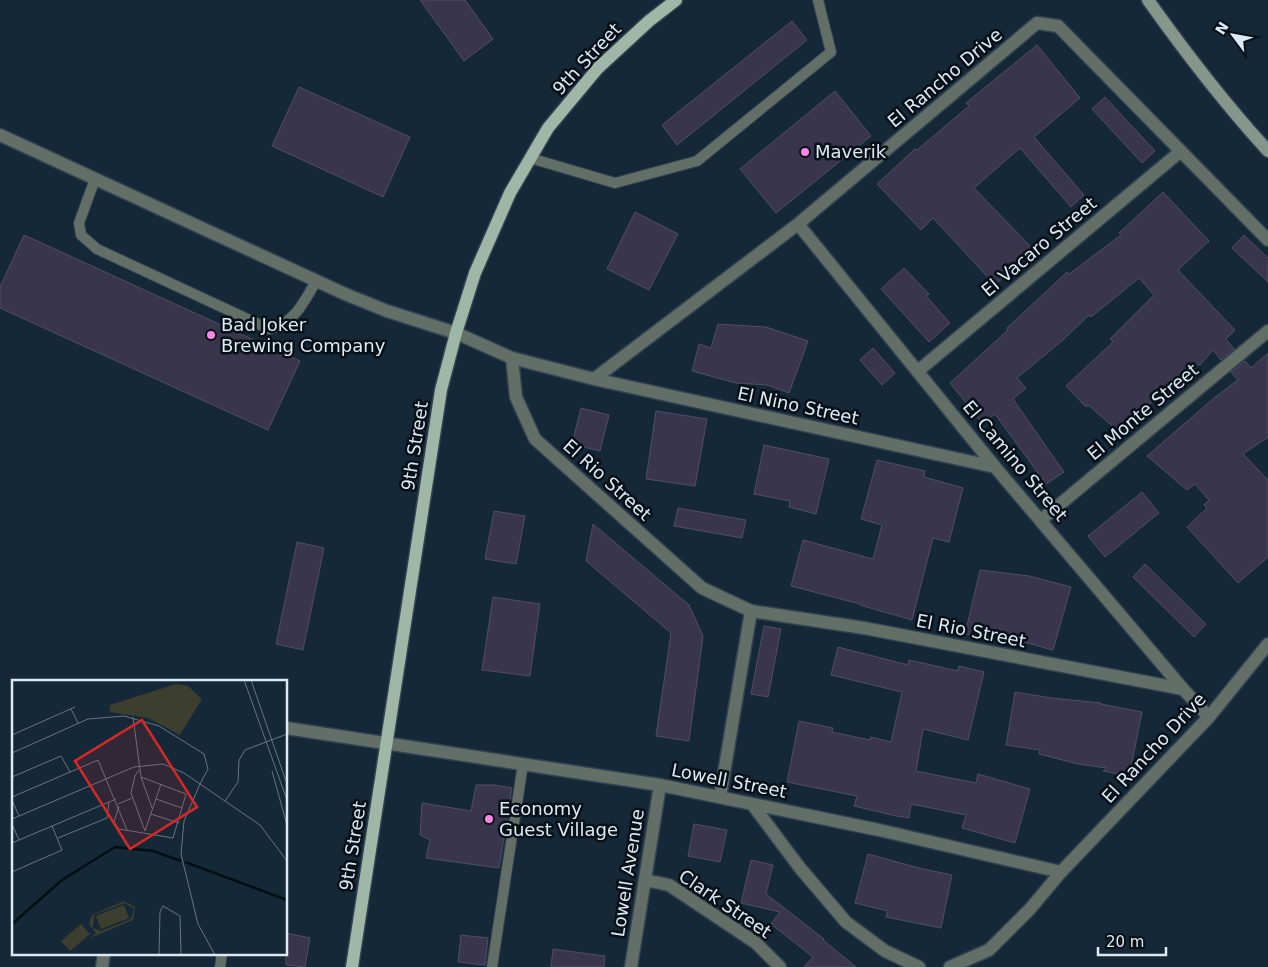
<svg xmlns="http://www.w3.org/2000/svg" width="1268" height="967" font-family="'DejaVu Sans',sans-serif">
<rect width="100%" height="100%" fill="#152838"/>
<!-- building -->
<path fill="#38354c" stroke="#514e66" d="M 420,0 L 465,0 L 493,39 L 464,61 Z
M 792,21 L 807,40 L 677,145 L 662,125 Z
M 1037,45 L 1080,98 L 1034,137 L 1084,195 L 1071,207 L 1020,148 L 974,188 L 1034,250 L 995,285 L 933,218 L 921,230 L 877,184 L 915,149 L 917,150 L 969,106 L 966,103 Z
M 299,87 L 410,137 L 383,197 L 272,146 Z
M 835,91 L 871,136 L 776,213 L 740,169 Z
M 1105,97 L 1155,151 L 1142,163 L 1092,109 Z
M 1163,192 L 1209,241 L 1178,270 L 1235,330 L 1226,339 L 1234,349 L 1221,360 L 1213,350 L 1200,365 L 1199,364 L 1164,391 L 1141,412 L 1137,408 L 1116,429 L 1088,405 L 1086,407 L 1066,386 L 1113,342 L 1110,339 L 1154,295 L 1139,278 L 1091,317 L 1089,315 L 1063,340 L 1017,378 L 1026,388 L 1013,399 L 1064,472 L 1046,484 L 995,414 L 982,423 L 950,383 L 1008,330 L 1007,328 L 1067,272 L 1069,274 L 1121,235 L 1119,233 Z
M 635,212 L 678,234 L 649,290 L 607,269 Z
M 24,235 L 300,361 L 268,430 L 0,308 L 0,287 Z
M 1244,235 L 1268,258 L 1268,282 L 1232,248 Z
M 904,268 L 929,294 L 926,296 L 950,323 L 929,342 L 881,289 Z
M 718,324 L 766,327 L 808,341 L 789,393 L 767,385 L 736,383 L 692,371 L 699,344 L 711,348 Z
M 873,348 L 895,373 L 882,385 L 860,360 Z
M 1268,353 L 1268,437 L 1243,454 L 1268,480 L 1268,557 L 1238,583 L 1187,527 L 1207,508 L 1204,505 L 1209,500 L 1195,484 L 1187,490 L 1147,456 L 1214,398 L 1238,380 L 1231,372 L 1245,361 L 1251,368 Z
M 581,408 L 609,415 L 600,451 L 572,444 Z
M 656,411 L 707,419 L 695,486 L 646,479 Z
M 764,445 L 829,459 L 816,514 L 789,507 L 790,501 L 754,494 Z
M 877,460 L 925,471 L 924,477 L 963,488 L 949,542 L 933,538 L 912,620 L 860,605 L 860,604 L 791,586 L 803,540 L 873,559 L 882,525 L 861,519 Z
M 1142,492 L 1159,513 L 1105,557 L 1088,536 Z
M 678,508 L 746,520 L 742,538 L 674,526 Z
M 494,511 L 525,516 L 516,564 L 485,559 Z
M 593,524 L 689,605 L 703,636 L 689,741 L 656,736 L 671,633 L 586,561 Z
M 297,542 L 324,548 L 303,650 L 276,644 Z
M 1145,564 L 1206,624 L 1194,637 L 1133,577 Z
M 980,570 L 1029,576 L 1071,587 L 1053,650 L 1024,642 L 965,634 Z
M 493,597 L 540,604 L 530,676 L 482,670 Z
M 764,626 L 781,629 L 768,697 L 751,694 Z
M 838,647 L 908,665 L 909,660 L 958,671 L 959,666 L 984,672 L 968,740 L 923,729 L 916,771 L 976,783 L 978,774 L 1030,789 L 1015,843 L 962,828 L 966,815 L 911,804 L 909,818 L 896,816 L 854,806 L 857,796 L 787,782 L 799,721 L 833,728 L 832,732 L 870,740 L 871,737 L 891,742 L 902,692 L 831,675 Z
M 1015,692 L 1052,698 L 1101,703 L 1101,704 L 1142,712 L 1129,776 L 1103,771 L 1107,768 L 1078,764 L 1039,754 L 1040,750 L 1006,745 Z
M 476,785 L 495,785 L 512,788 L 499,868 L 426,858 L 430,840 L 420,835 L 422,803 L 471,811 Z
M 694,824 L 727,830 L 720,862 L 688,856 Z
M 868,854 L 919,868 L 952,875 L 941,928 L 886,917 L 888,911 L 855,903 Z
M 751,860 L 773,865 L 766,894 L 824,939 L 823,940 L 856,967 L 804,967 L 813,957 L 771,924 L 780,912 L 741,903 Z
M 286,933 L 310,938 L 305,967 L 286,965 Z
M 461,935 L 488,938 L 485,965 L 458,962 Z
M 553,949 L 605,956 L 604,967 L 551,967 Z"/>
<g fill="none" stroke-linecap="round" stroke-linejoin="round">
<defs>
<path id="service" d="M 530,158 L 615,183 L 697,161 L 831,52 L 818,0
M 95,179 L 79,223 L 81,235 L 97,249 L 269,329 C 293,325 305,301 316,281
M 220,967 L 222,953
M 492,967 L 523,764"/>
<path id="minor" d="M 0,135 L 345,294 L 387,311 L 456,333 L 512,358 L 594,379 L 798,224 L 1037,23 L 1058,26 L 1268,240
M 798,224 L 995,467 L 1183,689 L 1209,717
M 512,358 L 516,397 L 535,439 L 702,588 L 751,611 L 864,628 L 1183,689
M 918,371 L 1181,151
M 594,379 L 995,467
M 1041,520 L 1268,331
M 286,728 L 660,785 L 879,830 L 1061,872
M 720,797 L 751,611
M 752,804 L 800,868 L 846,922 L 885,951 L 919,967
M 645,880 L 669,885 L 756,943 L 780,967
M 102,967 L 104,953
M 631,967 L 660,785
M 950,967 L 989,950 L 1030,909 L 1061,872 L 1209,717 L 1268,644"/>
<path id="secondary" d="M 1148,0 C 1185,52 1224,103 1268,151"/>
<path id="primary" d="M 352,967 L 441,390 L 456,333 L 475,273 L 510,193 L 548,128 L 598,68 L 649,21 L 676,0"/>
</defs>
<!-- service casing -->
<use href="#service" stroke="#314352" stroke-width="12"/>
<!-- minor casing -->
<use href="#minor" stroke="#314352" stroke-width="15"/>
<!-- secondary casing -->
<use href="#secondary" stroke="#314352" stroke-width="15"/>
<!-- primary casing -->
<use href="#primary" stroke="#314352" stroke-width="15"/>
<!-- service -->
<use href="#service" stroke="#636e66" stroke-width="10"/>
<!-- minor -->
<use href="#minor" stroke="#636e66" stroke-width="12"/>
<!-- secondary -->
<use href="#secondary" stroke="#85978a" stroke-width="12"/>
<!-- primary -->
<use href="#primary" stroke="#9fb7a6" stroke-width="12"/>
</g>
<!-- markers -->
<g fill="#fc86e4" stroke="#081017" stroke-width="2">
<circle cx="805" cy="152" r="5"/>
<circle cx="211" cy="335" r="5"/>
<circle cx="489" cy="819" r="5"/>
</g>
<g text-anchor="middle" stroke-width="5" stroke-linejoin="round" paint-order="stroke">
<!-- street labels -->
<g font-size="18" fill="#dde9f4" stroke="#081017">
<text transform="translate(587 59) rotate(-47)" y="6">9th Street</text>
<text transform="translate(945 78) rotate(-40)" y="6">El Rancho Drive</text>
<text transform="translate(1039 247) rotate(-40)" y="6">El Vacaro Street</text>
<text transform="translate(798 406) rotate(12)" y="6">El Nino Street</text>
<text transform="translate(1143 412) rotate(-40)" y="6">El Monte Street</text>
<text transform="translate(415 446) rotate(-81)" y="6">9th Street</text>
<text transform="translate(1015 461) rotate(50)" y="6">El Camino Street</text>
<text transform="translate(607 480) rotate(42)" y="6">El Rio Street</text>
<text transform="translate(971 631) rotate(11)" y="6">El Rio Street</text>
<text transform="translate(1154 748) rotate(-47)" y="6">El Rancho Drive</text>
<text transform="translate(729 781) rotate(11)" y="6">Lowell Street</text>
<text transform="translate(353 846) rotate(-81)" y="6">9th Street</text>
<text transform="translate(628 873) rotate(-81)" y="6">Lowell Avenue</text>
<text transform="translate(725 904) rotate(34)" y="6">Clark Street</text>
</g>
<!-- poi labels -->
<g font-size="18" fill="#dde9f4" stroke="#081017" text-anchor="start">
<text x="815" y="158">Maverik</text>
<text x="221" y="331">Bad Joker<tspan x="221" dy="21">Brewing Company</tspan></text>
<text x="499" y="815">Economy<tspan x="499" dy="21">Guest Village</tspan></text>
</g>
</g>
<!-- overview -->
<g transform="translate(12 680)">
<rect width="275" height="275" fill="#152838"/>
<path d="M 164,4 L 176,6 L 190,19 L 168,55 L 136,38 L 98,32 L 98,25 ZM 112,221 L 123,227 L 121,240 L 78,258 L 84,253 L 77,244 L 80,235 ZM 113,223 L 122,229 L 119,239 L 89,251 L 81,248 L 82,235 ZM 112,225 L 117,238 L 89,249 L 84,236 ZM 69,244 L 78,254 L 58,271 L 49,261 Z" fill="#3c3f2e" fill-rule="evenodd"/>
<path fill="none" stroke="#001013" stroke-width="2.5" d="M 173,182 L 275,220M 0,244 L 50,200 L 103,167 L 141,171 L 169,181"/>
<path fill="none" stroke="#657583" stroke-width="1" d="M 232,0 L 275,120M 239,0 L 275,104M 59,29 L 66,43M 0,55 L 63,27M 0,73 L 76,39 L 112,36 L 147,46 L 192,74 L 196,89 L 188,104M 127,90 L 123,96 L 119,113 L 133,151M 260,91 L 275,145M 0,97 L 49,76 L 58,92M 129,97 L 140,128M 188,104 L 172,141 L 169,174 L 186,244 L 203,275M 0,117 L 86,80 L 115,150M 144,119 L 170,128M 0,120 L 7,136M 213,121 L 226,102 L 227,80 L 233,70 L 275,54M 106,124 L 120,118M 107,126 L 102,142 L 107,149 L 161,158 L 174,114 L 129,97 L 121,37M 139,134 L 167,143M 0,139 L 122,87 L 151,84 L 172,93 L 248,145 L 275,181M 0,144 L 7,160M 133,151 L 149,104M 46,158 L 95,138 L 97,122M 0,163 L 104,119M 0,192 L 50,170 L 40,146M 147,275 L 148,232 L 151,226 L 168,236 L 169,275"/>
<path fill="#d62828" fill-opacity="0.15" stroke="#d62828" stroke-width="2.5" d="M 130,40 L 185,127 L 118,169 L 63,81 Z"/>
<rect width="275" height="275" fill="none" stroke="#dde9f4" stroke-width="2.5"/>
</g>
<!-- north arrow -->
<g transform="translate(1233 35) rotate(302)" stroke="#081017" stroke-width="4" paint-order="stroke">
<path d="M0-4L9 19L0 12L-9 19Z" fill="#dde9f4"/>
<text y="-8" font-size="14" font-weight="bold" text-anchor="middle" fill="#dde9f4">N</text>
</g>
<!-- scale -->
<path d="M1098 947v8h68v-8" fill="none" stroke="#dde9f4" stroke-width="2.5"/>
<text x="1106" y="947" font-size="15" fill="#dde9f4" stroke="#081017" stroke-width="4" paint-order="stroke">20 m</text>
</svg>
